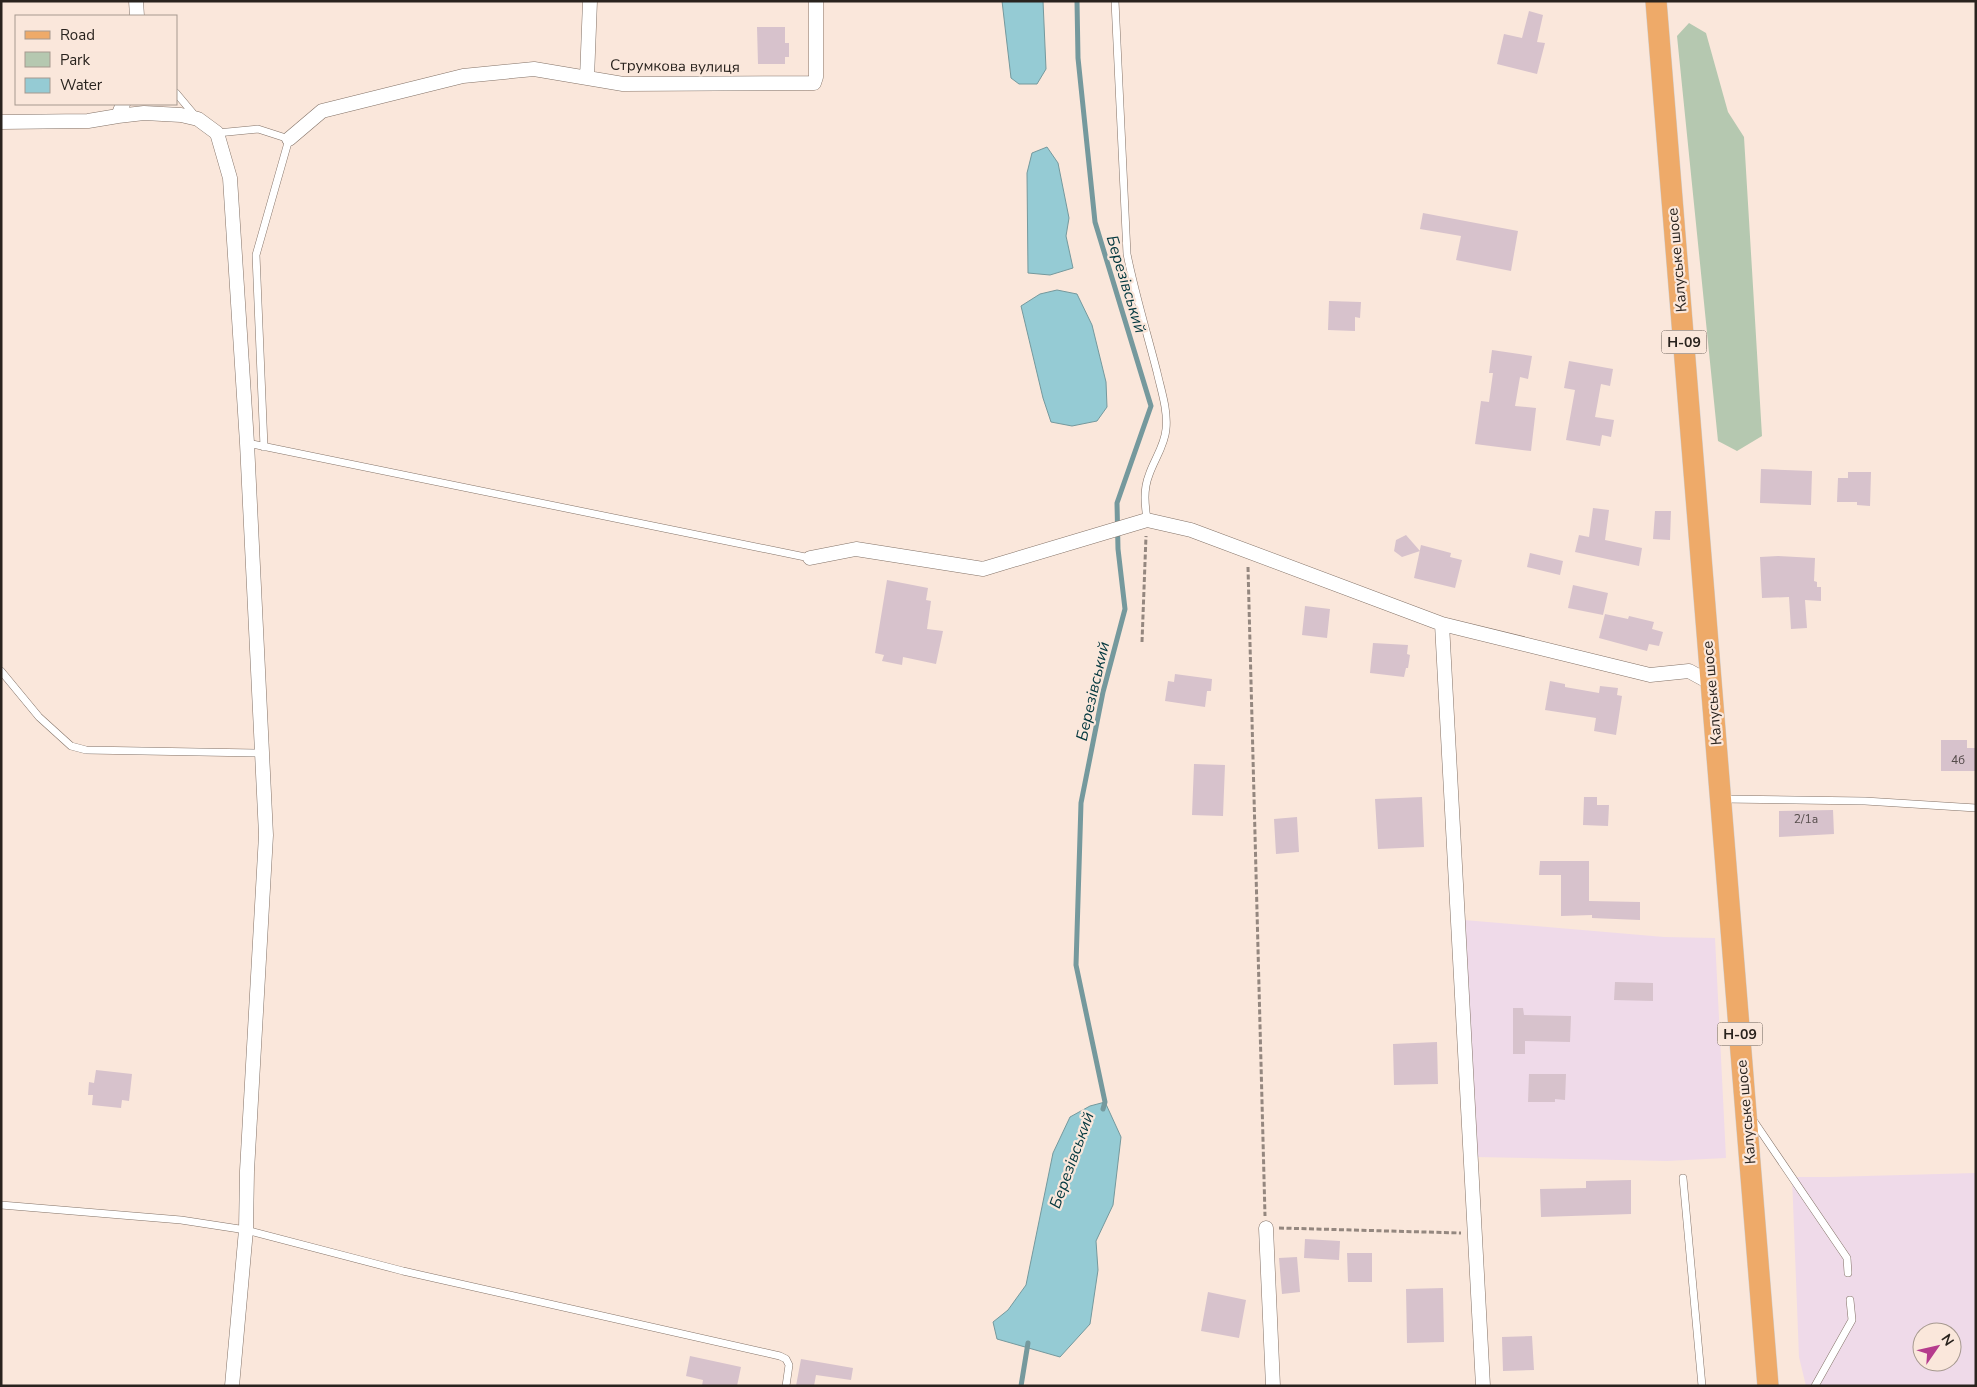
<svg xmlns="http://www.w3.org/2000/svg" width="1977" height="1387" font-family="'Nunito Sans',sans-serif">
<rect width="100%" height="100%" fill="#fae7db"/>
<!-- commercial -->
<path fill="#efdae9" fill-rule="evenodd" d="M 1464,920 L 1664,937 L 1715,938 L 1726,1158 L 1667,1161 L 1476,1157 Z
M 1976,1173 L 1976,1386 L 1806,1386 L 1799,1357 L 1792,1177 L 1829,1177 ZM 1922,1332 L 1952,1332 L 1952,1362 L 1922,1362 Z"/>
<!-- green -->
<path fill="#b5c8b0" d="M 1689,23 L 1706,33 L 1728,112 L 1744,137 L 1762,436 L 1737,451 L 1718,441 L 1677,36 Z"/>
<!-- water -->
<path fill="#95cbd4" stroke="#75999d" d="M 1002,1 L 1043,1 L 1046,69 L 1037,84 L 1019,84 L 1011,78 Z
M 1047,147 L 1058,163 L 1069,218 L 1066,236 L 1073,268 L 1050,275 L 1028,273 L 1027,173 L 1032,153 Z
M 1057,290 L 1077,294 L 1092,325 L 1106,382 L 1107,407 L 1097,421 L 1072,426 L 1051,422 L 1043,398 L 1021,306 L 1040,294 Z
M 1105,1102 L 1121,1137 L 1113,1205 L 1096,1241 L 1098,1270 L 1090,1324 L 1060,1357 L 997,1339 L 993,1322 L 1008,1310 L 1026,1285 L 1053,1153 L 1070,1117 L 1090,1106 Z"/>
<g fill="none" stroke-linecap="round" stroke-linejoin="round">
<!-- stream -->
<path stroke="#75999d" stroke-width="5" d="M 1077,1 L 1078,58 L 1095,222 L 1151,406 L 1117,503 L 1118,549 L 1125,609 L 1103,692 L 1081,803 L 1076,965 L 1105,1102 L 1103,1109
M 1021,1386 L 1028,1343"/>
</g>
<!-- building -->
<path fill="#d7c2cc" d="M 1529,11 L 1543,15 L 1537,42 L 1545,43 L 1537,74 L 1497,64 L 1504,34 L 1522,38 Z
M 757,27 L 785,27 L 785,43 L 789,43 L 789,57 L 785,57 L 785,64 L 758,64 Z
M 1423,213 L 1518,231 L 1511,271 L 1456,260 L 1461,236 L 1420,229 Z
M 1329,301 L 1361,302 L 1360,318 L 1355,317 L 1355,331 L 1328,330 Z
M 1492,350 L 1532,356 L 1528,379 L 1520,377 L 1515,406 L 1536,408 L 1531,451 L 1475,444 L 1481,401 L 1489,402 L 1493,373 L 1489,373 Z
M 1569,361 L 1613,369 L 1610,386 L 1601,384 L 1595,417 L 1614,420 L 1611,437 L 1602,435 L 1600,446 L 1566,440 L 1575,390 L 1564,388 Z
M 1761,469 L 1812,471 L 1811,505 L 1760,503 Z
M 1848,472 L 1871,472 L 1870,506 L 1857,505 L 1857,502 L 1837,502 L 1838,478 L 1848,478 Z
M 1593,508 L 1609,510 L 1605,540 L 1642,548 L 1639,566 L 1575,552 L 1579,535 L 1589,537 Z
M 1655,511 L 1671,511 L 1670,540 L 1653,539 Z
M 1406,535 L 1420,551 L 1402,557 L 1394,551 L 1396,540 Z
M 1421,545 L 1451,553 L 1450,557 L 1462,560 L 1455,588 L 1414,578 Z
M 1530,553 L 1563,561 L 1560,575 L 1527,567 Z
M 1778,556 L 1815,558 L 1814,581 L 1817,582 L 1817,587 L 1821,587 L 1821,601 L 1805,600 L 1807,628 L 1791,629 L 1789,597 L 1762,598 L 1760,557 Z
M 887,580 L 928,588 L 926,600 L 931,601 L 927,629 L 943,631 L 936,664 L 903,657 L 902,665 L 882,661 L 884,655 L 875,653 Z
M 1573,585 L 1608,593 L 1603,615 L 1568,608 Z
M 1305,606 L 1330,609 L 1327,638 L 1302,635 Z
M 1605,614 L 1628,619 L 1629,616 L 1654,622 L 1652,629 L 1663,632 L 1659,646 L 1649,644 L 1647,651 L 1599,638 Z
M 1373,643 L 1408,645 L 1407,654 L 1410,655 L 1408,668 L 1406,668 L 1404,677 L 1370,673 Z
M 1175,674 L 1212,679 L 1211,691 L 1207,691 L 1205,707 L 1165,701 L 1168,681 L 1174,682 Z
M 1550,681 L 1565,684 L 1565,687 L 1599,693 L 1600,686 L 1618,688 L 1617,695 L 1622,696 L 1616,735 L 1594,731 L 1596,718 L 1545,710 Z
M 1941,740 L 1967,740 L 1967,748 L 1976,748 L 1976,771 L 1941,771 Z
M 1194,764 L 1225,765 L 1223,816 L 1192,815 Z
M 1422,797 L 1424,847 L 1378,849 L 1375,799 Z
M 1584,797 L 1597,797 L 1597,805 L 1609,805 L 1608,826 L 1583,825 Z
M 1833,810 L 1834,834 L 1779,837 L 1779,811 Z
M 1297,817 L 1299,852 L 1276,854 L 1274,819 Z
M 1540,861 L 1589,861 L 1589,901 L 1640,902 L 1640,920 L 1592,918 L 1592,915 L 1561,916 L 1561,875 L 1539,875 Z
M 1615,982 L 1653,983 L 1653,1001 L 1614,1000 Z
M 1513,1008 L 1523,1008 L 1524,1015 L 1571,1016 L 1570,1042 L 1525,1041 L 1525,1054 L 1513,1054 Z
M 1437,1042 L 1438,1084 L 1394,1085 L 1393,1044 Z
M 96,1070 L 132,1074 L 129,1101 L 122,1100 L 121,1108 L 92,1105 L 93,1095 L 88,1095 L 89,1082 L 94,1083 Z
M 1529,1074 L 1566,1074 L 1565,1100 L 1555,1099 L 1555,1102 L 1528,1102 Z
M 1631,1180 L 1631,1214 L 1541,1217 L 1540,1189 L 1586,1188 L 1586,1181 Z
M 1305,1239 L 1340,1241 L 1339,1260 L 1304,1258 Z
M 1347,1253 L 1372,1253 L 1372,1282 L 1348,1282 Z
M 1297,1257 L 1300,1292 L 1282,1294 L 1279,1258 Z
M 1443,1288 L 1444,1342 L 1407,1343 L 1406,1289 Z
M 1208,1292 L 1246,1300 L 1239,1338 L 1201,1331 Z
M 1532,1336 L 1534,1370 L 1503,1371 L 1502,1337 Z
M 690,1356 L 741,1367 L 737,1386 L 702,1386 L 703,1380 L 686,1376 Z
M 801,1359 L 853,1368 L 851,1380 L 816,1375 L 814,1386 L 796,1386 Z"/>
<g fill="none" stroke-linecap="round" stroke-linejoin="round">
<defs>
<path id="service" d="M 1115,1 L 1127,254 C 1135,294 1147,333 1157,372 C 1161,390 1168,410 1166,429 C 1165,445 1154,460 1149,475 C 1143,490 1145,505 1147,520
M 176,93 L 197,118
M 217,133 L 258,129 L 289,139 L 256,255 L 264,447
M 247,443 L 810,558
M 1,671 L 39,717 L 71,746 L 86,750 L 261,753
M 1724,799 L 1865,801 L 1976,808
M 1753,1120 L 1847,1258 L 1848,1273
M 1683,1178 L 1702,1386
M 1,1205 L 181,1220 L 246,1230 L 403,1271 L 780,1356 L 786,1359 L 789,1365 L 786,1386
M 1815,1386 L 1852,1320 L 1850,1300"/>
<path id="minor" d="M 136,1 L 137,16
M 587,78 L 590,1
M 118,116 L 144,113 L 181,115 L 198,119 L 217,133 L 230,178 L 247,443 L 266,835 L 247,1171 L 246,1230 L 232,1386
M 1,122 L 88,121 L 118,116 L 123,104
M 289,139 L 322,111 L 463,76 L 534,69 L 623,84 L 814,83 L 816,77 L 816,1
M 810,558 L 856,549 L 983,569 L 1147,520 L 1191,530 L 1442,624 L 1650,675 L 1689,671 L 1711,683
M 1442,624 L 1483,1386
M 1266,1228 L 1273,1386"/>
<path id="primary" d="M 1656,1 L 1768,1386"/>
</defs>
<!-- service casing -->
<use href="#service" stroke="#837267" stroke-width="8"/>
<!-- minor casing -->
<use href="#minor" stroke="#837267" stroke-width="15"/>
<!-- primary casing -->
<use href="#primary" stroke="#d0cfce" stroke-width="22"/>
<!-- path -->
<path stroke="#94877f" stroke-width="3" stroke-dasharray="5 2.5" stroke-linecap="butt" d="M 1248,567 L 1265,1216
M 1142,642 L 1146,536
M 1279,1228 L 1461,1233"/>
<!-- service -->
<use href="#service" stroke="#fff" stroke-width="7"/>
<!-- minor -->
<use href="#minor" stroke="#fff" stroke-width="14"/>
<!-- primary -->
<use href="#primary" stroke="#eeaa69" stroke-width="21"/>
</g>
<g text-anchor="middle" stroke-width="4.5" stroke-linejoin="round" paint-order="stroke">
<!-- number labels -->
<g font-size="12" fill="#544b4a">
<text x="1958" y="764">4б</text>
<text x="1806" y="823">2/1а</text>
</g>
<!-- shield labels -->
<g fill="#fae7db" stroke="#685e57" stroke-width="1">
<rect x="1661.5" y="330.5" width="45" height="23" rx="4"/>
<rect x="1717.5" y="1022.5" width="45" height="23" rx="4"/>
</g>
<g font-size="14" font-weight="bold" fill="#29231e">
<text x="1684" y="347">Н-09</text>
<text x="1740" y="1039">Н-09</text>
</g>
<!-- street labels -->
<g font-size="15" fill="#29231e" stroke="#fae7db">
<text transform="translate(675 66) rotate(1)" y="5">Струмкова вулиця</text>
<text transform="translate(1677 260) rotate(-95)" y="5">Калуське шосе</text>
<text transform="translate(1712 693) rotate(-95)" y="5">Калуське шосе</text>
<text transform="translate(1746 1112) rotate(-95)" y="5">Калуське шосе</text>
</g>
<!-- water labels -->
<g font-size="16" font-style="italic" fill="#00363d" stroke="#fae7db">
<text transform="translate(1127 284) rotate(73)" y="6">Березівський</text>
<text transform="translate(1092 691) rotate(-77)" y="6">Березівський</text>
<text transform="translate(1071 1160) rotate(-70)" y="6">Березівський</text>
</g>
</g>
<!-- border -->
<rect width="1977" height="1387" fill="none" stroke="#29231e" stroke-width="5"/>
<!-- legend -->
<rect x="15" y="15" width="162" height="90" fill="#fae7db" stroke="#a6998f"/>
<rect x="25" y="31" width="25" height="8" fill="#eeaa69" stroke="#a6998f"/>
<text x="60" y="40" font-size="15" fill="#29231e">Road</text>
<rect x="25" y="52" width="25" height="15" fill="#b5c8b0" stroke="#a6998f"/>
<text x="60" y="65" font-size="15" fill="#29231e">Park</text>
<rect x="25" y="78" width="25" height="15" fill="#95cbd4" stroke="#a6998f"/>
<text x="60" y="90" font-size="15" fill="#29231e">Water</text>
<!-- north arrow -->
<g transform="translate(1937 1347) rotate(56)"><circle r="24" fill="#fae7db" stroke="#a6998f"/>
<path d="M0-4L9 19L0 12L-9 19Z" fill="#b53b8d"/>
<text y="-8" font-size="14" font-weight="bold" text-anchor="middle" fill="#29231e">N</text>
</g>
</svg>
